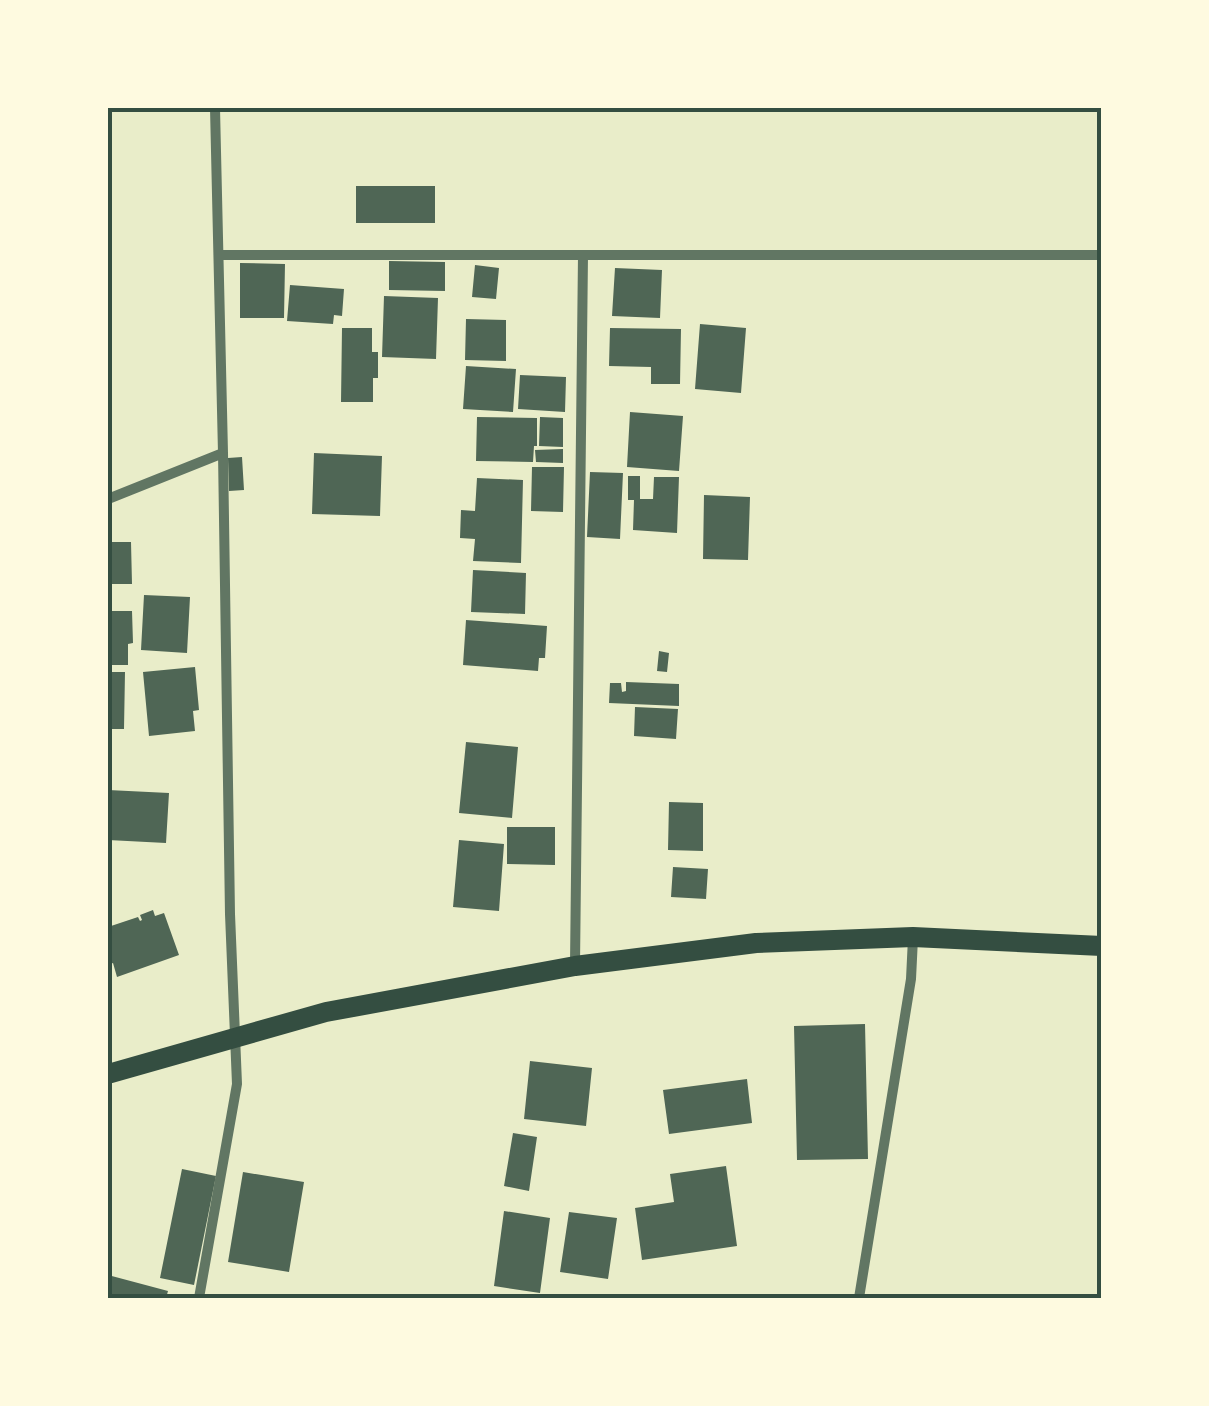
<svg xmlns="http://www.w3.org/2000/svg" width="1209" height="1406" font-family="'Open Sans',sans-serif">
<rect width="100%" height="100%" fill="#e9edc9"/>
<!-- building -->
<path fill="#4f6655" d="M 356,186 L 435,186 L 435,223 L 356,223 Z
M 389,261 L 445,262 L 445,291 L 389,290 Z
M 240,263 L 285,264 L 284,318 L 240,318 Z
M 475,265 L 499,268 L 496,299 L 472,297 Z
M 615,268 L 662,270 L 660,318 L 612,316 Z
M 290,285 L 344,289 L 342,316 L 334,315 L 333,324 L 287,321 Z
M 384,296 L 438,298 L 436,359 L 382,357 Z
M 466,319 L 506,320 L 506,361 L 465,360 Z
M 700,324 L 746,328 L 741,393 L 695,389 Z
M 342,328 L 372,328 L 372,352 L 378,352 L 378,378 L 373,378 L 373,402 L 341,402 Z
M 610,328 L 681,329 L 680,384 L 651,384 L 651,367 L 609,366 Z
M 466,366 L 516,369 L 513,412 L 463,409 Z
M 520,375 L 566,377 L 565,412 L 518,409 Z
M 630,412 L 683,416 L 679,471 L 627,467 Z
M 477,417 L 537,418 L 537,446 L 534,446 L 533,462 L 476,461 Z
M 540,417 L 563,418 L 563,447 L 539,446 Z
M 563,449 L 563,463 L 536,462 L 535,450 Z
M 314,453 L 382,456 L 380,516 L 312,514 Z
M 242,457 L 244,490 L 229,491 L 228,458 Z
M 532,467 L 564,467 L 563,512 L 531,511 Z
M 590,472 L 623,473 L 620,539 L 587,537 Z
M 628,476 L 640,476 L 640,499 L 653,499 L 654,477 L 679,477 L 677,533 L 633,530 L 634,500 L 628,500 Z
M 477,478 L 523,480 L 521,563 L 473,561 L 475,539 L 460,538 L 461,510 L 475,511 Z
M 704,495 L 750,497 L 748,560 L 703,559 Z
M 108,542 L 131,542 L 132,584 L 108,584 Z
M 473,570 L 526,573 L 525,614 L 471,612 Z
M 144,595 L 190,597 L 187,653 L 141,650 Z
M 108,611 L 132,611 L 133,643 L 128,644 L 128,665 L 108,665 Z
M 466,620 L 547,626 L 545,658 L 539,658 L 538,671 L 463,665 Z
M 659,651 L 669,653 L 667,672 L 657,671 Z
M 195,667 L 199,710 L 193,711 L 195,731 L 149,736 L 143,672 Z
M 108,672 L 125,672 L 124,729 L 108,729 Z
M 626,682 L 679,684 L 679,706 L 609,703 L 610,683 L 621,683 L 622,692 L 626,691 Z
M 635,707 L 678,709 L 676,739 L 634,736 Z
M 466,742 L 518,747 L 512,818 L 459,813 Z
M 108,790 L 169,793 L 166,843 L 108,840 Z
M 669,802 L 703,803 L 703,851 L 668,850 Z
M 507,827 L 555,827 L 555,865 L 507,864 Z
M 459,840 L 504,844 L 499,911 L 453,907 Z
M 673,867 L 708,869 L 706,899 L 671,897 Z
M 153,910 L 155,916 L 164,913 L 179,955 L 117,977 L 113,963 L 108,965 L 108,959 L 111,958 L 108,948 L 108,927 L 138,917 L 140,921 L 142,920 L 140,915 Z
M 865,1024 L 868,1159 L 797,1160 L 794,1026 Z
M 530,1061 L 592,1068 L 586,1126 L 524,1119 Z
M 747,1079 L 752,1123 L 669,1134 L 663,1090 Z
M 513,1133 L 537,1137 L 529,1191 L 504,1186 Z
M 726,1166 L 737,1246 L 642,1260 L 635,1208 L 674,1202 L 670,1174 Z
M 182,1169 L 216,1176 L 194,1285 L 160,1278 Z
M 243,1172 L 304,1182 L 289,1272 L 228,1262 Z
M 504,1211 L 550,1218 L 540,1293 L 494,1286 Z
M 569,1212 L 617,1218 L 608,1279 L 560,1272 Z
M 108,1275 L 168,1291 L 166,1298 L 108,1298 Z"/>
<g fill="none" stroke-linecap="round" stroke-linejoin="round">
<!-- minor -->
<path stroke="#617663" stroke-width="10" d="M 219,255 L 1102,255
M 108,499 L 223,453
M 575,965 L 583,255
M 199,1298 L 237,1084 L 230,914 L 223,453 L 215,108
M 859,1298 L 911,979 L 913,938"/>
<!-- secondary -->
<path stroke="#344e41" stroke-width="20" d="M 108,1074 L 326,1012 L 575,966 L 756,943 L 913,937 L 1102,946"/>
</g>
<!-- border -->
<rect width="1209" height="1406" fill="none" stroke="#fefae0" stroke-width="220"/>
<rect x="110" y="110" width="989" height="1186" fill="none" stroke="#344e41" stroke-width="4"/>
</svg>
